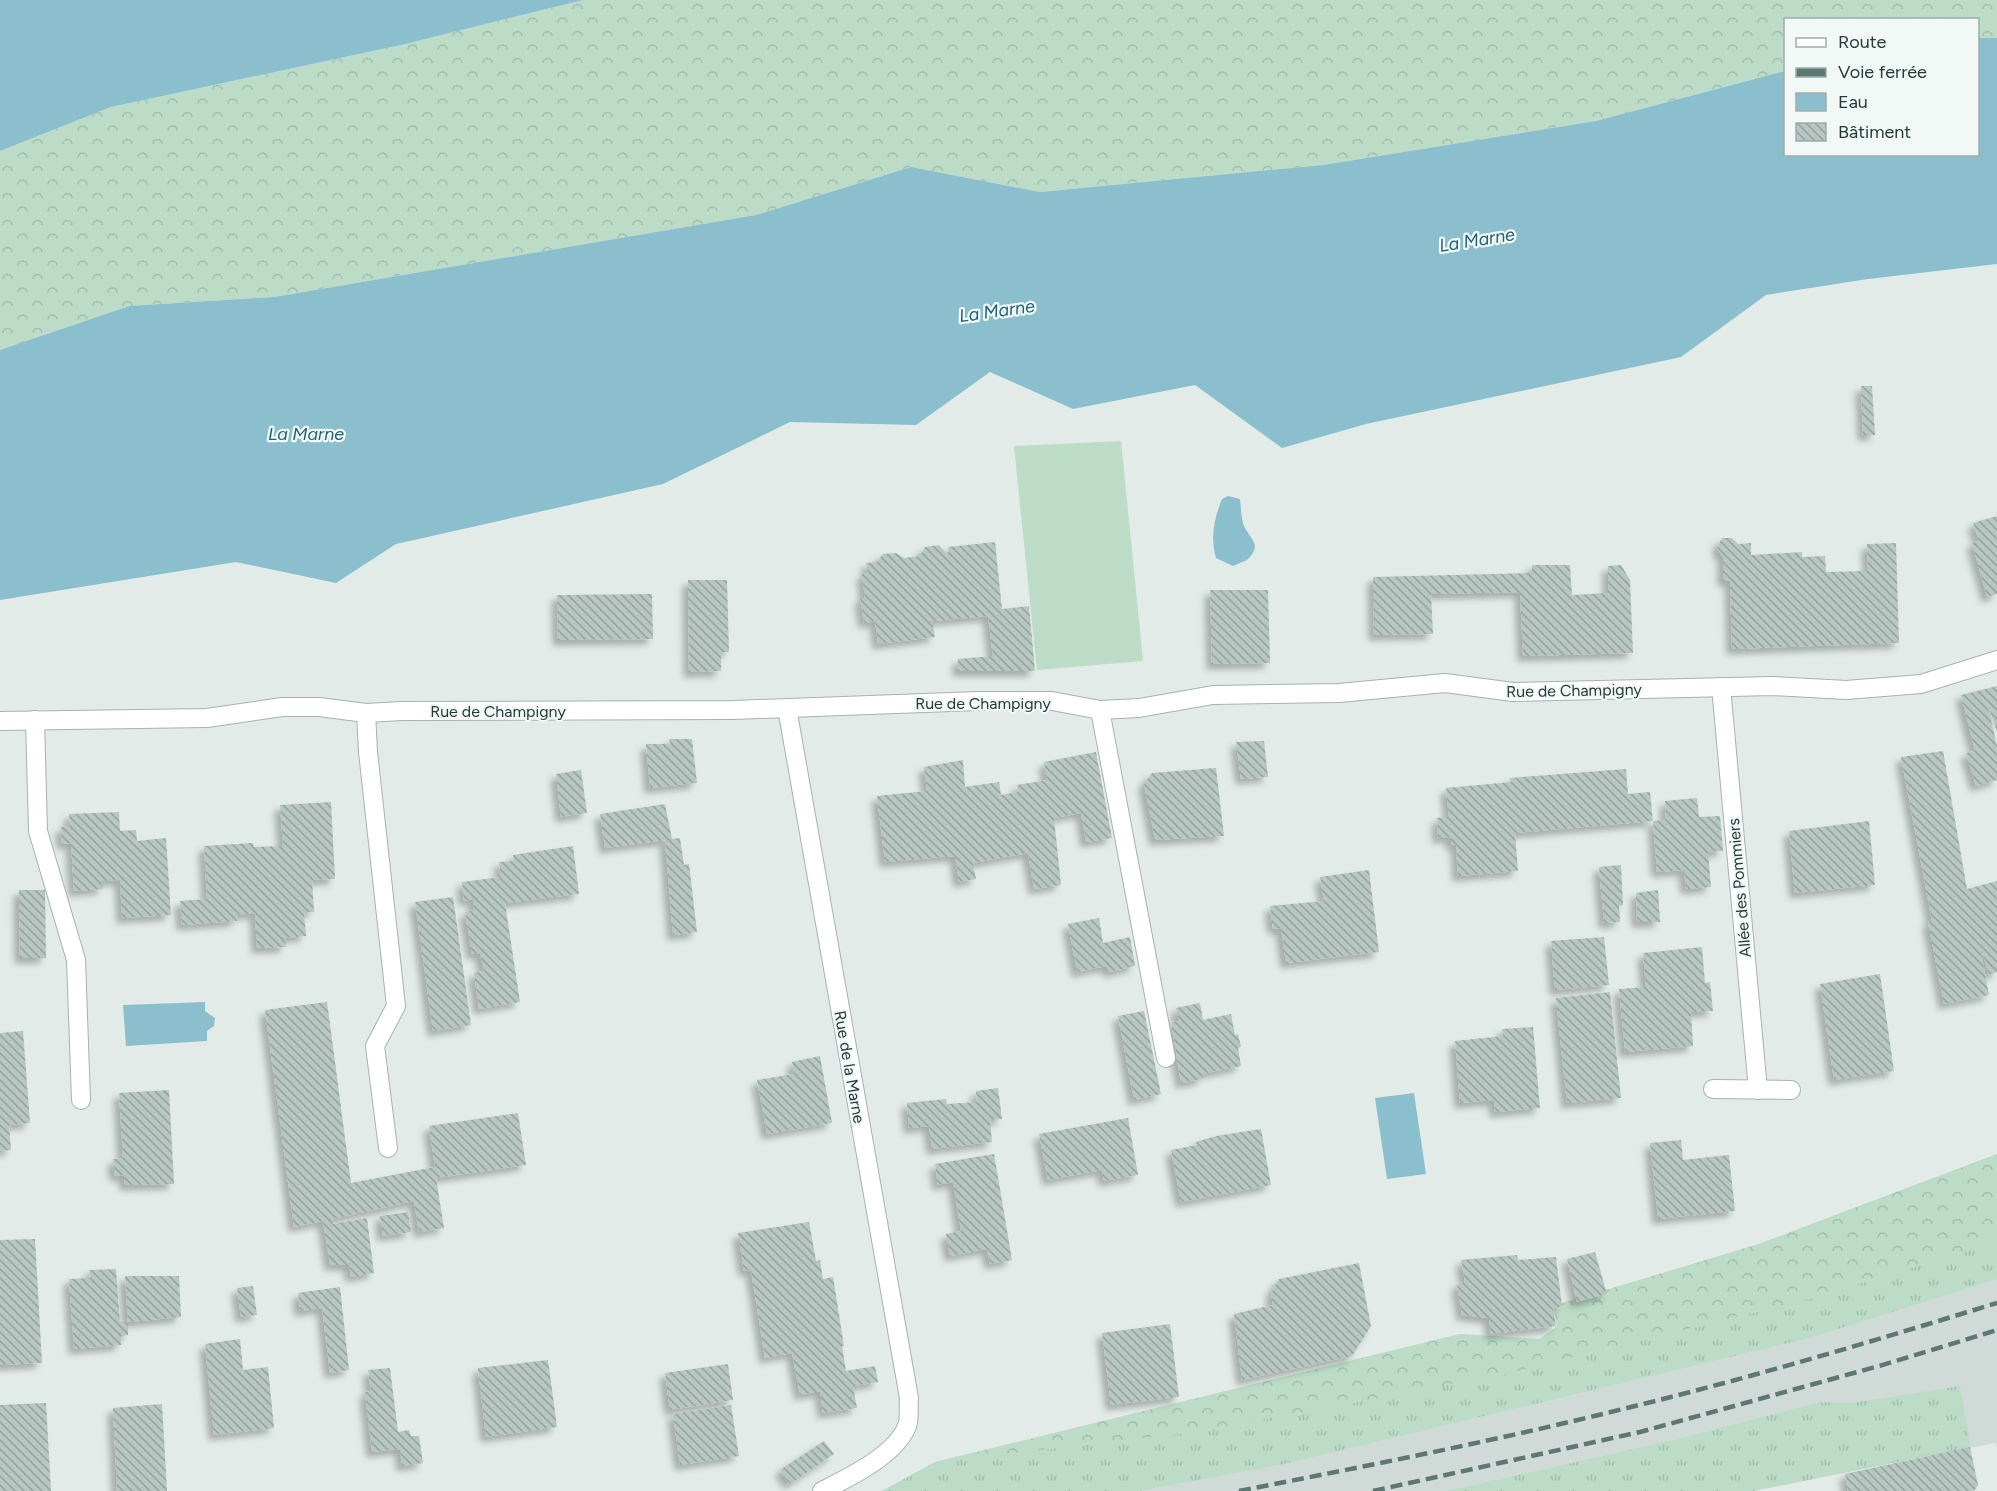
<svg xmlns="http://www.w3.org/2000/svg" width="1997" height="1491" font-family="Figtree,sans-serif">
<defs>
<pattern id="grass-tufts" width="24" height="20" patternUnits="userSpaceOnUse" patternTransform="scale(1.5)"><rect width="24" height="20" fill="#bcdcc7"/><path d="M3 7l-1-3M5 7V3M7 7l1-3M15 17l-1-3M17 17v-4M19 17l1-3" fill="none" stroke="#a1beac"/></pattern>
<pattern id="forest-crowns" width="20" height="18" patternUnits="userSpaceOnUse" patternTransform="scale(1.5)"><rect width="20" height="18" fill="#bcdcc7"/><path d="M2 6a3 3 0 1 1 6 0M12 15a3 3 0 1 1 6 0" fill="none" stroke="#a1beac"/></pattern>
<pattern id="building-back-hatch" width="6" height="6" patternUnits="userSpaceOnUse" patternTransform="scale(1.5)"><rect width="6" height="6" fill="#b7c6c1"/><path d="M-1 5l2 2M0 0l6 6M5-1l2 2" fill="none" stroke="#94a29e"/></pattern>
<filter id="shadow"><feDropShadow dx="-5.5" dy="5.5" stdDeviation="3" flood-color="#0004"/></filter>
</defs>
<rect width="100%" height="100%" fill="#e2ebe8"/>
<!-- built -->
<path fill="#d0dbd7" d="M 1997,1154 L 1997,1448 L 1995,1443 L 1750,1491 L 882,1491 L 935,1462 L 1460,1334 L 1540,1339 L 1557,1326 L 1553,1306 L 1759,1244 Z"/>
<!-- grass -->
<path fill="url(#grass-tufts)" d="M 1997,1242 L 1997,1279 L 1813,1337 L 1284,1464 L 1138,1491 L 882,1491 L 935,1462 L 1196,1432 L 1502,1375 L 1809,1299 Z
M 1960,1386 L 1971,1447 L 1754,1491 L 1447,1491 L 1682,1438 L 1820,1402 L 1852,1403 Z"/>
<!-- forest -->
<path fill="url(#forest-crowns)" d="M 583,0 L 1997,0 L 1997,38 L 1978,38 L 1978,20 L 1786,20 L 1785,71 L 1596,121 L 1323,165 L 1040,192 L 911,167 L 756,215 L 274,297 L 129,306 L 0,350 L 0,151 L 111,107 L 401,45 Z
M 1997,1154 L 1997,1242 L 1809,1299 L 1502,1375 L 1196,1432 L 935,1462 L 1460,1334 L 1540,1339 L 1557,1326 L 1553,1306 L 1759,1244 Z"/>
<!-- pitch -->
<path fill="#bcdcc7" d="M 1121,441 L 1143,661 L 1037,670 L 1014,446 Z"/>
<!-- water -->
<path fill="#8cbfce" d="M 0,0 L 583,0 L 401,45 L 111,107 L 0,151 Z
M 1978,38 L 1997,38 L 1997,264 L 1868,279 L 1766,295 L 1681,357 L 1366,424 L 1282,448 L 1195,385 L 1073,409 L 990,372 L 916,425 L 790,422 L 663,484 L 396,544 L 336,583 L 236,562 L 0,600 L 0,350 L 129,306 L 274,297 L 756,215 L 911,167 L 1040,192 L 1323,165 L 1596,121 L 1785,71 L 1786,154 L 1978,154 Z
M 1228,496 L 1240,499 C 1241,507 1241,515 1243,523 C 1247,538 1265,543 1247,560 L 1233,566 L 1216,558 C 1210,537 1214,519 1222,499 Z
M 205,1002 L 205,1011 L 215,1018 L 214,1026 L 207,1031 L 207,1041 L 126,1046 L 123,1005 Z
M 1414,1093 L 1426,1174 L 1387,1179 L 1375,1098 Z"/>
<!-- building -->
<path fill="url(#building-back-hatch)" filter="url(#shadow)" d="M 1861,386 L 1872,386 L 1875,435 L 1863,435 Z
M 1997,516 L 1997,594 L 1987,597 L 1972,543 L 1979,541 L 1973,523 Z
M 1722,538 L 1732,538 L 1738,544 L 1751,543 L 1751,555 L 1802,552 L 1802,557 L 1825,556 L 1826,572 L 1868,571 L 1867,544 L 1896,543 L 1899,643 L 1732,649 L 1730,581 L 1723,581 L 1723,557 L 1717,548 Z
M 995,542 L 1002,609 L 1029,606 L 1035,671 L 958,671 L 958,659 L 993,656 L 988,616 L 932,621 L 935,637 L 878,644 L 875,621 L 864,623 L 860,598 L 865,598 L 862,574 L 868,573 L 866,563 L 877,562 L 883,554 L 896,553 L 904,558 L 920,556 L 925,547 L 939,545 L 946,553 L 949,552 L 948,547 Z
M 1532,565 L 1570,565 L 1572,595 L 1608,593 L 1608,566 L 1621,565 L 1630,580 L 1633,653 L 1523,656 L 1520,592 L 1431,594 L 1433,634 L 1374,635 L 1373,577 L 1532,573 Z
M 688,580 L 727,580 L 729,652 L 721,652 L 721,671 L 689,672 Z
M 1210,590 L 1268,590 L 1270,663 L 1212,664 Z
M 652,594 L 653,639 L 558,640 L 557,595 Z
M 1997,686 L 1997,732 L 1986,699 L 1997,746 L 1997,780 L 1976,786 L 1966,753 L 1975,751 L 1961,695 Z
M 669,739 L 692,739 L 697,783 L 650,788 L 646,744 L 670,744 Z
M 1264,741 L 1268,777 L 1241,779 L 1236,742 Z
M 1943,751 L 1967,889 L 1997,881 L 1997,972 L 1989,975 L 1979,942 L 1989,995 L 1944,1004 L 1928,922 L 1932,921 L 1901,757 Z
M 1096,752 L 1112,838 L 1086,842 L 1081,813 L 1054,818 L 1061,885 L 1034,889 L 1028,853 L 973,863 L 976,879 L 959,882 L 955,856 L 885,862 L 877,796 L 927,791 L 924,767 L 963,760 L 965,787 L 999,782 L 1001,795 L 1018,792 L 1017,785 L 1047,780 L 1044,762 Z
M 1216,768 L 1224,836 L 1155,840 L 1144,784 L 1152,773 Z
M 1626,769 L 1628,794 L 1650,792 L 1653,821 L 1515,833 L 1518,871 L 1458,876 L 1456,844 L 1451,845 L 1451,837 L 1438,838 L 1437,818 L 1449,817 L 1446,788 L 1511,782 L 1510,778 Z
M 581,770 L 587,813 L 561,817 L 556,774 Z
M 1697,798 L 1699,817 L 1720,816 L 1723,851 L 1708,852 L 1711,887 L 1686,889 L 1684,870 L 1657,872 L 1653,821 L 1666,820 L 1665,801 Z
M 331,802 L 335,879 L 312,880 L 314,912 L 304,912 L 306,936 L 285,938 L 286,947 L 257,948 L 255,913 L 236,915 L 237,921 L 182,925 L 180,901 L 207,899 L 204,846 L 253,843 L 254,847 L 283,846 L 280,805 Z
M 665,804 L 672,839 L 680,838 L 684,865 L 689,864 L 697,932 L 673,935 L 665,840 L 605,848 L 600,814 Z
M 119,812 L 120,831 L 136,830 L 137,841 L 166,838 L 171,915 L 122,918 L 120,880 L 102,881 L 103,889 L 74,891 L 71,843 L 62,844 L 61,827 L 70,826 L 69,814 Z
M 1869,821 L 1875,885 L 1795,893 L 1789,831 Z
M 573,846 L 579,894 L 505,903 L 520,1002 L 479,1009 L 474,973 L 484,971 L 480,953 L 472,954 L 465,912 L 474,910 L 473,899 L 464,901 L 462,882 L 501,877 L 499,862 L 514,861 L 513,855 Z
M 1621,865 L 1623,905 L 1619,906 L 1620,922 L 1604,923 L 1599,867 Z
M 1369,870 L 1379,952 L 1286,963 L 1281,928 L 1273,929 L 1270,906 L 1324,901 L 1320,877 Z
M 19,890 L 45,890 L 46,958 L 20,958 Z
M 1658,890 L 1660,922 L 1637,922 L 1636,893 Z
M 453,897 L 471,1025 L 433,1031 L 415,902 Z
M 1099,918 L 1103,943 L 1130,937 L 1135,966 L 1109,972 L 1107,966 L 1077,972 L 1068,924 Z
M 1604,937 L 1609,985 L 1555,990 L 1551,941 Z
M 1702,947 L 1705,983 L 1710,982 L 1713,1011 L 1691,1012 L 1693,1046 L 1625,1052 L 1619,989 L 1646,987 L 1643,953 Z
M 1880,974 L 1894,1071 L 1834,1080 L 1820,984 Z
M 1610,992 L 1621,1098 L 1567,1103 L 1556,998 Z
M 327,1002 L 351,1183 L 435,1167 L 429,1126 L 518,1113 L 526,1165 L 436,1178 L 444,1228 L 419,1232 L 414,1201 L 332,1219 L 333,1224 L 367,1218 L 374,1273 L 351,1277 L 349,1265 L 330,1265 L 323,1221 L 294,1227 L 265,1010 Z
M 1200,1003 L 1203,1020 L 1231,1014 L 1235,1035 L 1238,1034 L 1241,1047 L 1238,1048 L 1241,1066 L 1202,1074 L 1203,1079 L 1181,1083 L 1171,1022 L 1179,1021 L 1176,1008 Z
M 1144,1011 L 1161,1094 L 1134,1100 L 1118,1016 Z
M 1533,1027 L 1540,1108 L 1495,1112 L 1494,1100 L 1460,1103 L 1455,1041 L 1503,1036 L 1502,1029 Z
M 23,1031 L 30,1123 L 9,1125 L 11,1150 L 0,1151 L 0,1033 Z
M 820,1056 L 832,1123 L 767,1134 L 757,1080 L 794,1074 L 792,1062 Z
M 998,1088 L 1002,1119 L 990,1120 L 992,1142 L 932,1149 L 929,1126 L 909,1128 L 907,1103 L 946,1099 L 947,1104 L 977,1102 L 976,1091 Z
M 169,1090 L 174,1184 L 125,1185 L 124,1175 L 115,1176 L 113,1159 L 123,1158 L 119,1093 Z
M 1128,1118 L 1138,1175 L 1104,1181 L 1102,1170 L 1048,1180 L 1039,1134 Z
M 1261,1129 L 1271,1185 L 1181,1202 L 1171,1150 L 1197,1145 L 1196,1142 L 1216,1136 Z
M 1681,1140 L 1683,1160 L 1729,1155 L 1735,1211 L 1658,1219 L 1650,1143 Z
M 994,1154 L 1012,1260 L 990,1264 L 987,1249 L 950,1256 L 946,1234 L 961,1231 L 953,1182 L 938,1185 L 935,1164 Z
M 408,1212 L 411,1232 L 383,1236 L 380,1216 Z
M 809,1222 L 816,1261 L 820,1260 L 823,1279 L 833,1277 L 844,1346 L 842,1346 L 846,1371 L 875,1366 L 878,1382 L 853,1386 L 857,1408 L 823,1413 L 820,1391 L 800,1395 L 792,1353 L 765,1358 L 751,1270 L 744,1271 L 738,1233 Z
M 35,1239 L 42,1363 L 0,1365 L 0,1240 Z
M 1595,1252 L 1607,1294 L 1577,1302 L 1567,1259 Z
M 1517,1255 L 1518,1260 L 1556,1257 L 1562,1306 L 1553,1309 L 1556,1326 L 1491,1334 L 1489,1318 L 1462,1315 L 1457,1284 L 1465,1282 L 1461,1260 Z
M 1359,1263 L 1371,1326 L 1352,1356 L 1242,1380 L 1234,1314 L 1273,1305 L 1271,1293 L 1279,1279 Z
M 116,1269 L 120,1322 L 128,1322 L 128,1335 L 121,1336 L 121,1345 L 74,1349 L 69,1279 L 90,1278 L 89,1270 Z
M 125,1276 L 179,1276 L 181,1317 L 128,1322 Z
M 253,1286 L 257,1315 L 241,1317 L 237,1288 Z
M 340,1287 L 349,1370 L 330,1373 L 322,1308 L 300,1311 L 298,1293 Z
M 1170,1324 L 1179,1397 L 1111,1405 L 1102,1333 Z
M 240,1339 L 243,1370 L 268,1367 L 274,1428 L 214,1435 L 205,1344 Z
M 548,1360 L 557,1427 L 486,1437 L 478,1368 Z
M 728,1364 L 733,1400 L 670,1410 L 665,1373 Z
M 390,1368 L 398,1432 L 409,1430 L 411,1436 L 419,1436 L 423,1463 L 402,1466 L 400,1449 L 372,1452 L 365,1392 L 371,1391 L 368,1370 Z
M 46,1403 L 51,1491 L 0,1491 L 0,1405 Z
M 162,1404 L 167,1491 L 117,1491 L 113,1408 Z
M 731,1405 L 739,1456 L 680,1465 L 673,1414 Z
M 824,1441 L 834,1454 L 790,1484 L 780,1470 Z
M 1970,1447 L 1978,1485 L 1974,1491 L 1848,1491 L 1845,1474 Z"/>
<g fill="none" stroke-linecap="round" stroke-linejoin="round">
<defs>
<path id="service" d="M 1100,710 L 1166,1058
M 366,713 L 368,752 L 396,1006 L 375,1046 L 388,1148
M 35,720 L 38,831 L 76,960 L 81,1100
M 1713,1089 L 1791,1090"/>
<path id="minor" d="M 1721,687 L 1758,1090
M 787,708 L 909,1398 C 908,1406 910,1419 907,1426 C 896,1455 848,1478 822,1491"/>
<path id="tertiary" d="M 0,721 L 207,718 L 282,707 L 319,707 L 366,713 L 402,711 L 733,710 L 978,701 L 1052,701 L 1100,710 L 1139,708 L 1213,695 L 1339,693 L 1445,683 L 1513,692 L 1773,686 L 1846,690 L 1921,684 L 1997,660"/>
</defs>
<!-- service casing -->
<use href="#service" stroke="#a5b3af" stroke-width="20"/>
<!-- minor casing -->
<use href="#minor" stroke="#a5b3af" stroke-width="20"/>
<!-- tertiary casing -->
<use href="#tertiary" stroke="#a5b3af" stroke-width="20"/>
<!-- service -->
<use href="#service" stroke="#fff" stroke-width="18"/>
<!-- minor -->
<use href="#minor" stroke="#fff" stroke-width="18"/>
<!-- tertiary -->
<use href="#tertiary" stroke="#fff" stroke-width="18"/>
<!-- rail -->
<path stroke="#5d7772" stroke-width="4.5" stroke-dasharray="12 6" stroke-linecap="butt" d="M 1239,1491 C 1372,1465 1504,1439 1635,1406 C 1757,1376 1877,1340 1997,1303
M 1373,1491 L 1640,1432 L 1879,1366 L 1997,1330"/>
</g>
<g text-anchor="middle" stroke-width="4.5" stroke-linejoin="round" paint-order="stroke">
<!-- street labels -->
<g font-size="16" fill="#233c37" stroke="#f2f8f6">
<text transform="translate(1574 690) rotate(-1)" y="6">Rue de Champigny</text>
<text x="983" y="709">Rue de Champigny</text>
<text x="498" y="717">Rue de Champigny</text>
<text transform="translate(1739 888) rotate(-95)" y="6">Allée des Pommiers</text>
<text transform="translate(850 1067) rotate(80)" y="6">Rue de la Marne</text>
</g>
<!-- water labels -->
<g font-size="18" font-style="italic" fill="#1f6175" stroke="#f2f8f6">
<text transform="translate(1477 240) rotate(-9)" y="6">La Marne</text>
<text transform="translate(997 311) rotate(-8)" y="6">La Marne</text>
<text x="306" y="440">La Marne</text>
</g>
</g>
<!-- legend -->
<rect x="1784" y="18" width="195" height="138" fill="#f2f8f6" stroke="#9fadaa" stroke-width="1.5"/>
<rect x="1796" y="38" width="30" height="9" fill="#ffffff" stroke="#9fadaa" stroke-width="1.5"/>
<text x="1838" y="48" font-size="18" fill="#233c37">Route</text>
<rect x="1796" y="68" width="30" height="9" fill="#5d7772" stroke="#9fadaa" stroke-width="1.5"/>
<text x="1838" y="78" font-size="18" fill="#233c37">Voie ferrée</text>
<rect x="1796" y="93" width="30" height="18" fill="#8cbfce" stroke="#9fadaa" stroke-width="1.5"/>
<text x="1838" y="108" font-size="18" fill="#233c37">Eau</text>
<rect x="1796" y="123" width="30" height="18" fill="url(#building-back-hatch)" stroke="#9fadaa" stroke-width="1.5"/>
<text x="1838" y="138" font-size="18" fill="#233c37">Bâtiment</text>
</svg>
